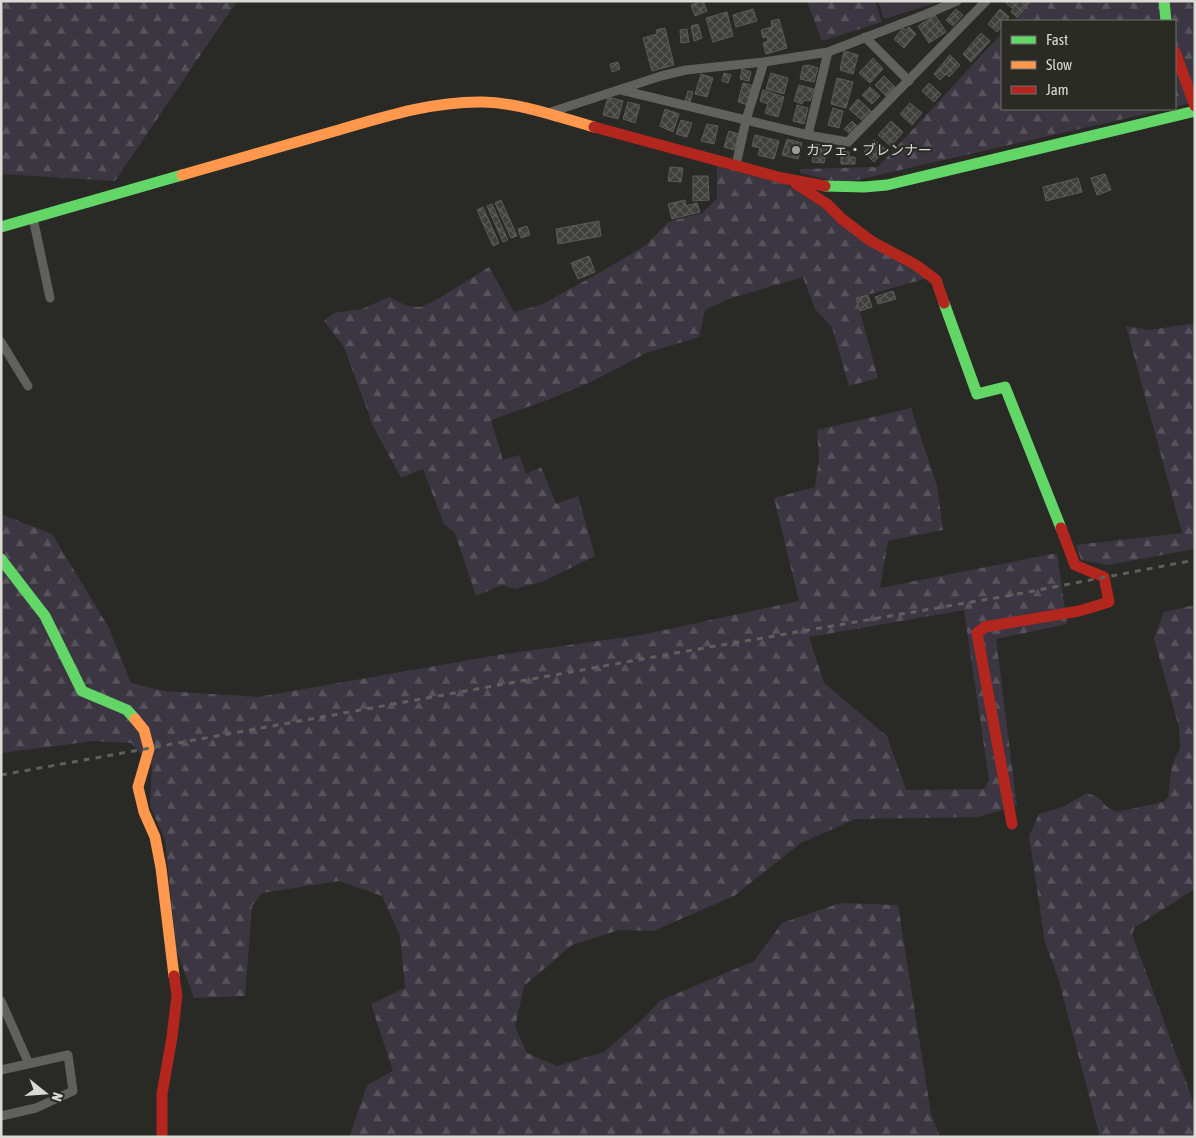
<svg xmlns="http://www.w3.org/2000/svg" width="1196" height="1138" font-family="'Asap Condensed','Noto Sans JP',sans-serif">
<defs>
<pattern id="forest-firs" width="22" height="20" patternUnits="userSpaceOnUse" patternTransform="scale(1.25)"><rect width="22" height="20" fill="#3c3642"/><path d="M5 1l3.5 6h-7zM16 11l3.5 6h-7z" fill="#58525d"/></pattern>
<pattern id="building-cross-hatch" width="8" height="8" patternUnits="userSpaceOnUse" patternTransform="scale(1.25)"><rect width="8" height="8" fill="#3f3f3c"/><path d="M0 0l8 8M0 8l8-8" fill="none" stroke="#5a5a57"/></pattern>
</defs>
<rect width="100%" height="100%" fill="#292a25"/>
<!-- green -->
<path fill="#3c3642" d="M 878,1 L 942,1 L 884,19 Z"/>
<!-- forest -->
<path fill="url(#forest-firs)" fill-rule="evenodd" d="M 1,1 L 237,1 L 115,181 L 1,174 Z
M 807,1 L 875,1 L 882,22 L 822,41 Z
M 1031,1 L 1195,1 L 1195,101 L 1175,107 L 1175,21 L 1013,21 Z
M 1002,33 L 1002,109 L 1167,109 L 852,181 L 829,180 L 800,173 L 800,169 L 878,167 Z
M 717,166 L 787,185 L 825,209 L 928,278 L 856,298 L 878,378 L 849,386 L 832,327 L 815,309 L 803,277 L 728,299 L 705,310 L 699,337 L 646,353 L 593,381 L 550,399 L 491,420 L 503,460 L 519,455 L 526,474 L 541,467 L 556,504 L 578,496 L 595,556 L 544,581 L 515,589 L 502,585 L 476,596 L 455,533 L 444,524 L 423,469 L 401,478 L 373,426 L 344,347 L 324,321 L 334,313 L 362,309 L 389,297 L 407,306 L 421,307 L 443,296 L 489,267 L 514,312 L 541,305 L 606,269 L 646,245 L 668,222 L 702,213 L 717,199 Z
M 1195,323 L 1195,549 L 1108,565 L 1081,560 L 1076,545 L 1182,533 L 1126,326 L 1150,330 Z
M 911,408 L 937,486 L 943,530 L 888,541 L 880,588 L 1057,553 L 1067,624 L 996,639 L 1017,806 L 977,817 L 855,819 L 801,843 L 734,896 L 653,931 L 619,930 L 572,945 L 524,986 L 515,1027 L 527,1053 L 557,1066 L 604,1052 L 648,1014 L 659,1001 L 754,961 L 782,923 L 840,903 L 898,905 L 931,1114 L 940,1137 L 348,1137 L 350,1135 L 367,1085 L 393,1071 L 371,1004 L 405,988 L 400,936 L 382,896 L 339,881 L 262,893 L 252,906 L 245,996 L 194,998 L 176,949 L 165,840 L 150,806 L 152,765 L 131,743 L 94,741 L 1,753 L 1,514 L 52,534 L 109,628 L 131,683 L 164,691 L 258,697 L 504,654 L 641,635 L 799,601 L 774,498 L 815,487 L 819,459 L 817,430 ZM 964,610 L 989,780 L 984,789 L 906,790 L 887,736 L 824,683 L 809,637 Z
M 1195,605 L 1195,889 L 1135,927 L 1132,934 L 1195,1106 L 1195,1137 L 1100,1137 L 1058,978 L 1045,942 L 1029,836 L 1039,814 L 1063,807 L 1087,793 L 1098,797 L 1107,807 L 1117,812 L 1163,802 L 1168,797 L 1172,765 L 1180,748 L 1179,727 L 1154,639 L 1164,612 Z"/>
<!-- building -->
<path fill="url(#building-cross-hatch)" stroke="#5b5c58" d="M 699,1 L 703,1 L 707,11 L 695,16 L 691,5 Z
M 1004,1 L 1031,1 L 1017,17 L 1011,12 L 1013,9 Z
M 753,9 L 757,21 L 736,27 L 733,15 Z
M 956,9 L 963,15 L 953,26 L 946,20 Z
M 1000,9 L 1009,17 L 1006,21 L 1002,21 L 1002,26 L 997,32 L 988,24 Z
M 727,12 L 733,36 L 713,42 L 706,18 Z
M 935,15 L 946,32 L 929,43 L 918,26 Z
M 779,19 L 787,48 L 766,54 L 763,43 L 768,41 L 767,37 L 763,38 L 761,30 L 772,27 L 771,21 Z
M 698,24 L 702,38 L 694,41 L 691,26 Z
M 909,27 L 916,34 L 904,48 L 894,39 L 903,28 L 906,30 Z
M 665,28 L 674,65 L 652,71 L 643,38 L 657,34 L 656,30 Z
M 687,29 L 689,42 L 681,43 L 680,30 Z
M 981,33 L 990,41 L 971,62 L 963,54 Z
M 844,51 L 858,55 L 853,74 L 840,70 Z
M 950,55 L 960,65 L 949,77 L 946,74 L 940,80 L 934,74 Z
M 873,58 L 883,69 L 870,83 L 859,73 Z
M 618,62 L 620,69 L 612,72 L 610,64 Z
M 809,65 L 818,68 L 814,82 L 800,79 L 803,66 Z
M 742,69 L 751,72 L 749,81 L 740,79 Z
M 724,73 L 731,75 L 728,83 L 722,81 Z
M 771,73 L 788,78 L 784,94 L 766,89 Z
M 701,74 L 713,78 L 707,97 L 695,94 Z
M 884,76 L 895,87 L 886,96 L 875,85 Z
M 837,78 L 853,82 L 846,108 L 831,104 Z
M 743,83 L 754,86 L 748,105 L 738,102 Z
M 929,83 L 941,94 L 934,102 L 922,91 Z
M 799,85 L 814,89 L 810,101 L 804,100 L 802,104 L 794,101 Z
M 870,87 L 880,96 L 872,104 L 862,95 Z
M 763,90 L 784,97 L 778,117 L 765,113 L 768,104 L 760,101 Z
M 688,91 L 693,92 L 690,102 L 685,101 Z
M 608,97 L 623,101 L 618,119 L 603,115 Z
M 858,99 L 872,112 L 864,122 L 849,109 Z
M 628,102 L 640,105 L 635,123 L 623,119 Z
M 910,103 L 922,113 L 912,125 L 900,114 Z
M 797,105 L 808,108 L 804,124 L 793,121 Z
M 833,108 L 843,111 L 839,128 L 828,125 Z
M 665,109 L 679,114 L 673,132 L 660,126 Z
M 681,120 L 692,123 L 687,137 L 676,134 Z
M 852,121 L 857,126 L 850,134 L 844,129 Z
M 891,121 L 903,132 L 891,146 L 878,135 Z
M 707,124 L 718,126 L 714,144 L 701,141 Z
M 729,131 L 739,134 L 734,150 L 724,147 Z
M 755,135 L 779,141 L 774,159 L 758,155 L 760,148 L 752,146 Z
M 787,139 L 802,143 L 798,159 L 782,155 Z
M 874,140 L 885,149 L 874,162 L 864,152 Z
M 815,144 L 827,146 L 824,163 L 812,162 Z
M 841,151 L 849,152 L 849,157 L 855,157 L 855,164 L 841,164 Z
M 670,167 L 683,168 L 681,182 L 668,181 Z
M 1105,174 L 1111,190 L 1097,195 L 1091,178 Z
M 693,176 L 708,176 L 709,200 L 693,201 Z
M 1078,178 L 1082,192 L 1046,201 L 1043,187 Z
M 501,200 L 517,236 L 511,238 L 495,203 Z
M 685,200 L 686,206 L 697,203 L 700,212 L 672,219 L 668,204 Z
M 492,204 L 508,240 L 503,242 L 487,206 Z
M 483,207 L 499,243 L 493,246 L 477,210 Z
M 599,221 L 601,236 L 558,244 L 556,229 Z
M 527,226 L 530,235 L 521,238 L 518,229 Z
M 589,256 L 595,272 L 578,279 L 571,263 Z
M 893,291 L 896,299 L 878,304 L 875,297 Z
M 868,295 L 872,307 L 860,311 L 856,298 Z"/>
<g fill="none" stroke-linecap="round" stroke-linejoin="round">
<!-- street -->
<path stroke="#60615e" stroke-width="9" d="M 865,37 L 909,81
M 621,90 L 808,135 L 848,142 L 986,1
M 545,114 L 661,76 L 686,70 L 764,62 L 828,52 L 924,15 L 957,1
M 808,135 L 828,52
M 736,165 L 746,120 L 764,62
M 33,218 L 50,298
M 1,342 L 28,386
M 1,1001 L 29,1064
M 1,1070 L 68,1055 L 73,1091 L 36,1108 L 1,1116"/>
<!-- fast -->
<path stroke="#63d668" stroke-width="11" d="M 1164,1 L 1166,21
M 825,186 L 864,187 L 887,185 L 1195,111
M 1,227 L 182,175
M 944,303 L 977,394 L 1005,387 L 1061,528
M 1,559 L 45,616 L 82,691 L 127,710 L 135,719"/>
<!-- slow -->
<path stroke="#ff974d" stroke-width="11" d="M 182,175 C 233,160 284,146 335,131 C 383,117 433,101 483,102 C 521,103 558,117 594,127
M 135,719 L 144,730 L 149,749 L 138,787 L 144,812 L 155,837 L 161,868 L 174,976"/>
<!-- jam -->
<path stroke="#b3261e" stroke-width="11" d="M 1175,52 L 1195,106
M 594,127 L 782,178 L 825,186
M 796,184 L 827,204 L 842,219 L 871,241 L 916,265 L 936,280 L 944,303
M 1012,824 L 977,633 L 985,627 L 1079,611 L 1109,602 L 1104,577 L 1075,565 L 1061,528
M 162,1137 L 162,1094 L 172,1037 L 177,995 L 174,976"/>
<!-- rail -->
<path stroke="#5f605c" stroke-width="3" stroke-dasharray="6 6" stroke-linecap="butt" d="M 1,775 L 687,651 L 1012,595 L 1195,560"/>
</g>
<!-- markers -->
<circle fill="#9d9d98" stroke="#2a2b24" stroke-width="2" cx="796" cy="150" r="5"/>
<g text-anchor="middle" stroke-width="4" stroke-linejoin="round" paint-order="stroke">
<!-- poi labels -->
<g font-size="14" fill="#dbdbd6" stroke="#2a2b24" text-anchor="start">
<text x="806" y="155">カフェ・ブレンナー</text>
</g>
</g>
<!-- border -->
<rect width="1196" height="1138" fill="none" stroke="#dbdbd6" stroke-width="5"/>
<!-- legend -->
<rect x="1001" y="20" width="175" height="90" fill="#2a2b24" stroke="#71716b"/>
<rect x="1011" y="36" width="25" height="8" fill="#63d668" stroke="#71716b"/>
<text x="1046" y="45" font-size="15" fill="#dbdbd6">Fast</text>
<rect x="1011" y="61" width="25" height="8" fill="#ff974d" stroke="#71716b"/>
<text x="1046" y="70" font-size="15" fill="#dbdbd6">Slow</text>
<rect x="1011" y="86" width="25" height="8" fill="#b3261e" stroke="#71716b"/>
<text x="1046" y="95" font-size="15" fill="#dbdbd6">Jam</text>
<!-- north arrow -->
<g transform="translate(45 1093) rotate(107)" stroke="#2a2b24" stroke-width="4" paint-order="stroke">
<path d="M0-4L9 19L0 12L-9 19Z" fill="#dbdbd6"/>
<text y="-8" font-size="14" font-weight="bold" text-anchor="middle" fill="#dbdbd6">N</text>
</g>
</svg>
